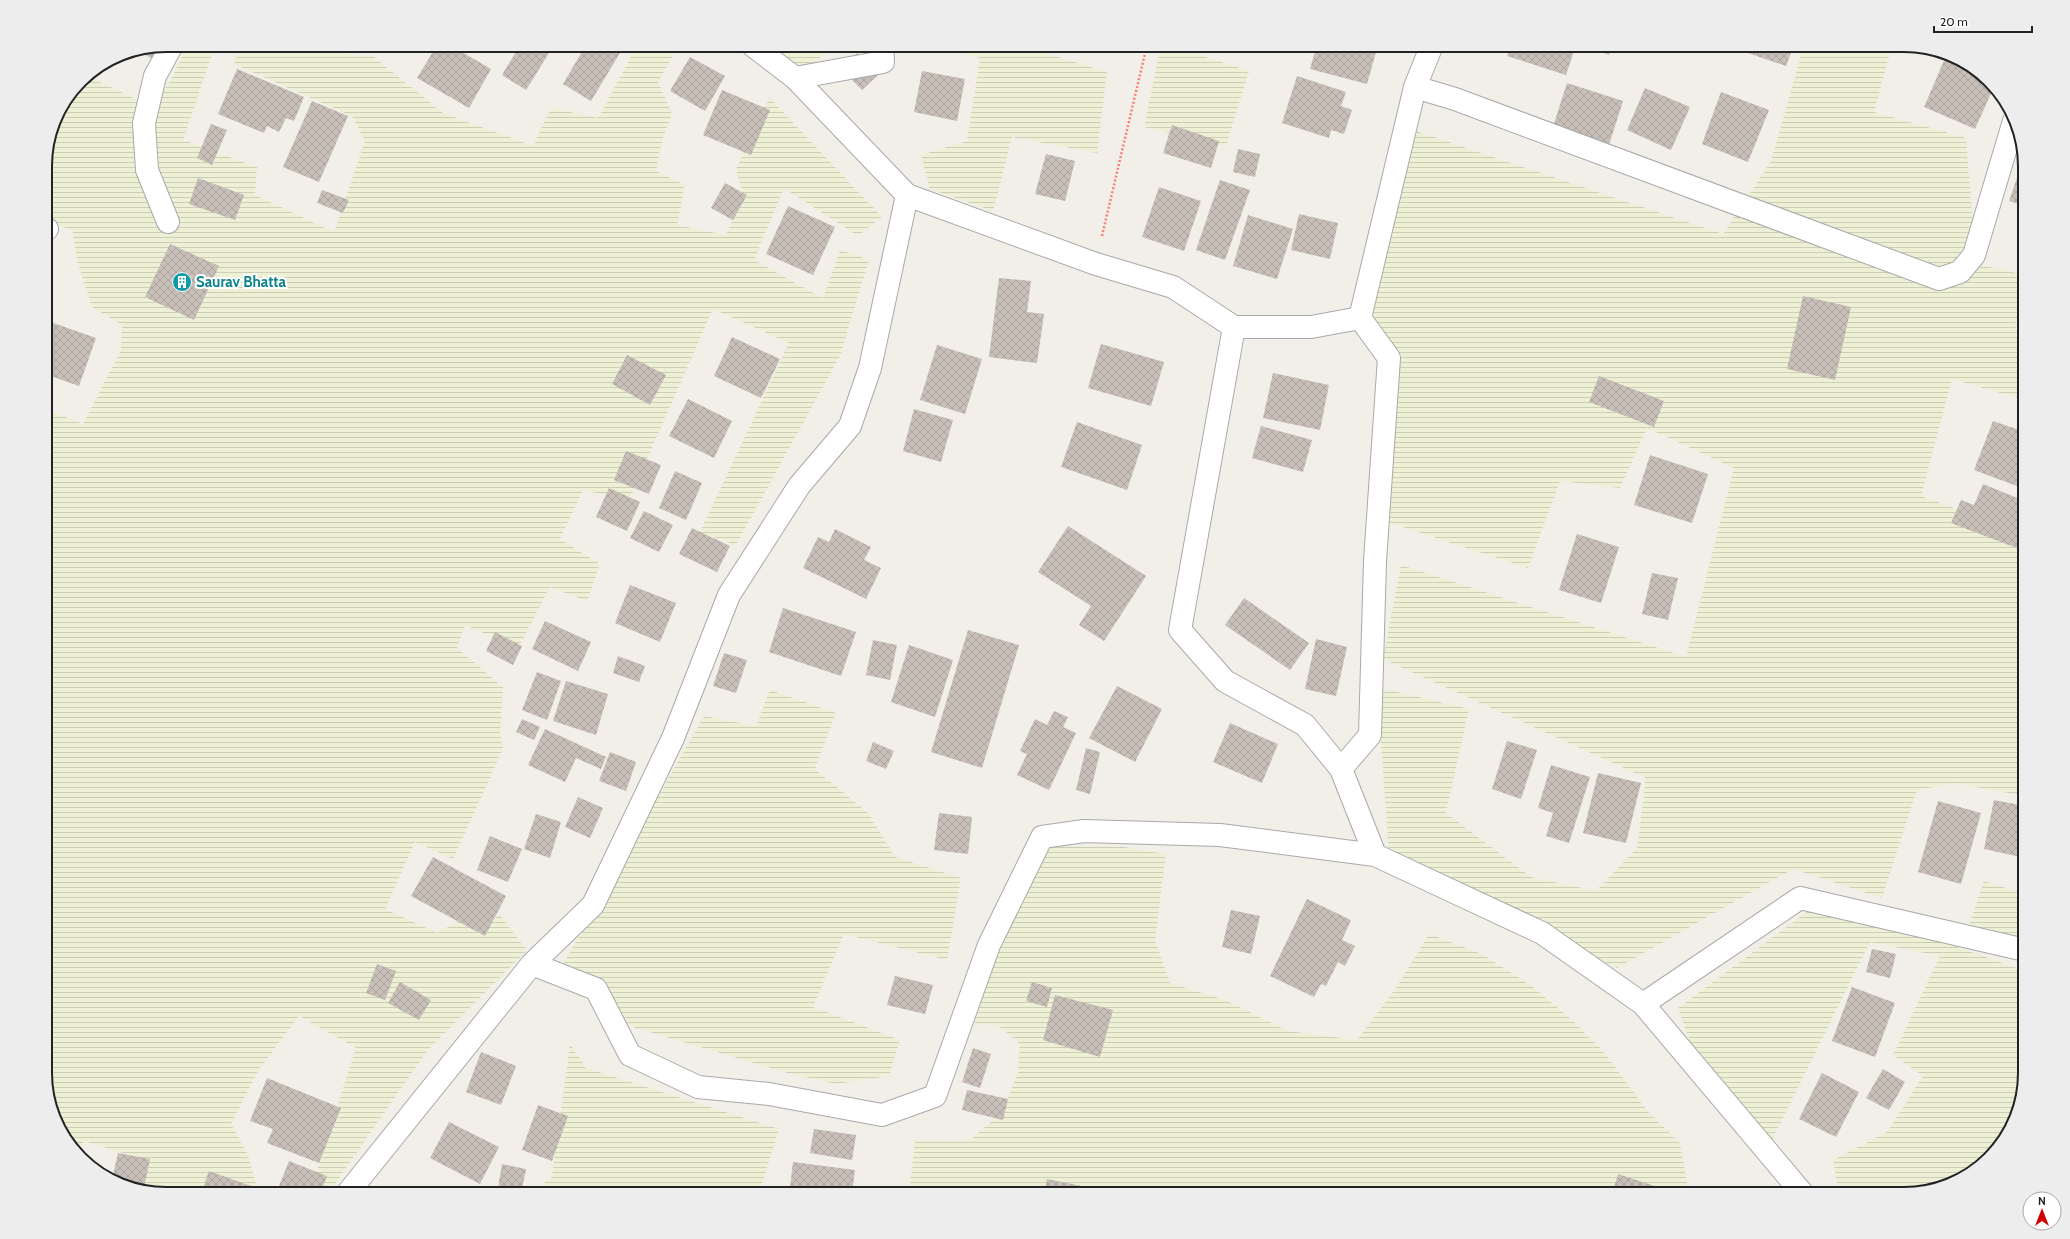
<svg xmlns="http://www.w3.org/2000/svg" width="2070" height="1239" font-family="Cabin,sans-serif">
<defs>
<pattern id="farmland-rules" width="6" height="5" patternUnits="userSpaceOnUse"><rect width="6" height="5" fill="#eef0d5"/><path d="M0 2.5h6" fill="none" stroke="#ccceb7"/></pattern>
<pattern id="building-cross-hatch" width="8" height="8" patternUnits="userSpaceOnUse"><rect width="8" height="8" fill="#c7bfb8"/><path d="M0 0l8 8M0 8l8-8" fill="none" stroke="#aba49e"/></pattern>
</defs>
<rect width="100%" height="100%" fill="#f2efe9"/>
<!-- farmland -->
<path fill="url(#farmland-rules)" d="M 191,45 L 215,45 L 183,140 L 257,167 L 255,195 L 334,232 L 365,141 L 352,116 L 234,64 L 241,45 L 273,45 L 374,57 L 443,113 L 533,146 L 551,108 L 598,118 L 630,59 L 632,45 L 679,45 L 658,82 L 672,114 L 662,141 L 656,171 L 685,185 L 677,225 L 726,235 L 743,195 L 736,169 L 769,97 L 882,217 L 858,236 L 784,188 L 754,260 L 823,298 L 840,250 L 869,260 L 840,356 L 736,545 L 700,532 L 789,343 L 713,309 L 629,500 L 583,490 L 560,539 L 600,564 L 587,601 L 550,587 L 518,648 L 465,625 L 457,648 L 503,687 L 500,732 L 503,749 L 453,859 L 415,842 L 385,909 L 437,933 L 467,917 L 492,921 L 499,914 L 527,950 L 427,1051 L 328,1194 L 317,1194 L 312,1186 L 356,1048 L 299,1016 L 258,1071 L 231,1124 L 248,1155 L 259,1194 L 166,1194 L 131,1185 L 136,1157 L 84,1141 L 79,1152 L 61,1134 L 45,1081 L 45,409 L 83,424 L 121,350 L 122,325 L 92,307 L 78,264 L 72,230 L 45,221 L 45,158 L 54,119 L 80,80 L 96,70 L 94,79 L 152,107 L 171,80 L 185,50 Z
M 775,45 L 828,45 L 807,78 Z
M 924,45 L 1019,45 L 1107,72 L 1097,153 L 1012,137 L 993,211 L 930,189 L 921,155 L 967,141 L 980,58 Z
M 1161,45 L 1168,45 L 1249,71 L 1226,146 L 1144,127 Z
M 1804,45 L 1892,45 L 1874,112 L 1966,138 L 1976,264 L 2025,275 L 2025,285 L 2015,330 L 2025,334 L 2025,400 L 1952,379 L 1921,496 L 2025,534 L 2025,796 L 1954,783 L 1917,790 L 1882,898 L 1793,869 L 1617,968 L 1389,855 L 1377,687 L 1469,709 L 1446,813 L 1531,877 L 1596,891 L 1637,848 L 1646,778 L 1383,659 L 1401,565 L 1686,657 L 1734,468 L 1647,428 L 1620,488 L 1560,481 L 1528,568 L 1387,522 L 1390,381 L 1357,297 L 1416,131 L 1723,234 L 1771,161 Z
M 770,690 L 836,713 L 815,769 L 868,813 L 895,857 L 961,878 L 947,960 L 844,934 L 813,1007 L 900,1040 L 889,1076 L 836,1084 L 788,1073 L 616,1022 L 561,968 L 704,716 L 756,726 Z
M 1050,846 L 1124,847 L 1166,854 L 1155,940 L 1170,983 L 1225,1000 L 1288,1031 L 1357,1040 L 1396,988 L 1429,934 L 1482,954 L 1533,987 L 1571,1019 L 1604,1052 L 1649,1113 L 1680,1143 L 1689,1194 L 909,1194 L 915,1140 L 968,1142 L 1002,1112 L 1018,1073 L 1020,1044 L 1000,1027 L 954,1019 Z
M 1984,881 L 2025,894 L 2025,938 L 1969,925 Z
M 1808,911 L 1943,942 L 2025,971 L 2025,1074 L 2009,1134 L 1965,1178 L 1905,1194 L 1844,1194 L 1837,1184 L 1833,1160 L 1887,1132 L 1923,1076 L 1893,1055 L 1940,956 L 1870,942 L 1772,1140 L 1691,1044 L 1678,1008 Z
M 570,1044 L 586,1068 L 779,1129 L 759,1194 L 530,1194 L 552,1177 Z"/>
<!-- building -->
<path fill="url(#building-cross-hatch)" d="M 437,45 L 450,45 L 491,69 L 469,108 L 417,78 Z
M 520,45 L 554,45 L 526,90 L 502,75 Z
M 586,45 L 618,45 L 623,48 L 591,101 L 563,84 Z
M 1317,45 L 1378,45 L 1367,84 L 1310,69 Z
M 1511,45 L 1576,45 L 1566,75 L 1507,56 Z
M 1584,45 L 1613,45 L 1609,55 Z
M 1741,45 L 1794,45 L 1786,66 L 1739,50 Z
M 160,46 L 154,59 L 136,51 Z
M 857,53 L 879,74 L 862,90 L 841,69 Z
M 1946,56 L 1965,61 L 1993,89 L 1975,129 L 1924,107 Z
M 690,57 L 725,76 L 705,111 L 670,91 Z
M 237,69 L 304,97 L 294,121 L 286,118 L 279,132 L 267,126 L 264,133 L 218,114 Z
M 922,71 L 965,79 L 957,121 L 914,112 Z
M 1297,76 L 1346,92 L 1341,106 L 1352,110 L 1344,134 L 1331,130 L 1329,138 L 1282,123 Z
M 1567,83 L 1623,101 L 1608,148 L 1552,130 Z
M 1645,88 L 1690,107 L 1671,150 L 1627,130 Z
M 722,90 L 770,110 L 751,155 L 703,135 Z
M 1721,92 L 1769,110 L 1748,162 L 1702,144 Z
M 312,101 L 348,116 L 319,182 L 283,167 Z
M 211,124 L 227,130 L 212,165 L 197,158 Z
M 1172,125 L 1219,141 L 1211,168 L 1163,153 Z
M 1238,149 L 1260,154 L 1255,177 L 1233,172 Z
M 1046,154 L 1075,161 L 1065,201 L 1035,194 Z
M 2018,175 L 2025,178 L 2025,206 L 2009,201 Z
M 198,178 L 244,195 L 235,220 L 189,204 Z
M 1220,180 L 1250,190 L 1225,260 L 1196,250 Z
M 725,183 L 747,195 L 733,220 L 711,208 Z
M 1159,187 L 1201,201 L 1184,251 L 1142,237 Z
M 322,190 L 349,200 L 343,213 L 317,203 Z
M 788,206 L 835,227 L 813,275 L 766,254 Z
M 1299,214 L 1338,223 L 1330,259 L 1291,250 Z
M 1248,215 L 1293,229 L 1277,279 L 1233,266 Z
M 170,244 L 219,266 L 194,320 L 145,297 Z
M 999,278 L 1031,281 L 1027,312 L 1044,314 L 1037,363 L 989,357 Z
M 1803,296 L 1851,307 L 1835,380 L 1787,369 Z
M 45,320 L 96,338 L 79,386 L 45,374 Z
M 732,337 L 780,359 L 761,398 L 714,376 Z
M 1101,344 L 1164,362 L 1151,406 L 1088,388 Z
M 937,345 L 982,359 L 965,414 L 920,400 Z
M 627,355 L 666,375 L 650,405 L 612,384 Z
M 1273,373 L 1329,385 L 1320,430 L 1263,418 Z
M 1599,376 L 1664,401 L 1654,427 L 1589,402 Z
M 688,399 L 732,421 L 714,458 L 669,436 Z
M 914,409 L 953,420 L 941,462 L 903,451 Z
M 1993,421 L 2025,432 L 2025,489 L 1974,470 Z
M 1077,422 L 1142,445 L 1127,490 L 1061,467 Z
M 1261,426 L 1312,440 L 1303,472 L 1252,458 Z
M 626,451 L 661,465 L 649,494 L 614,480 Z
M 1650,455 L 1708,474 L 1692,523 L 1634,505 Z
M 675,471 L 702,483 L 686,520 L 659,508 Z
M 1983,484 L 2025,501 L 2025,543 L 2022,550 L 1951,523 L 1961,500 L 1974,505 Z
M 609,488 L 640,502 L 627,531 L 596,517 Z
M 644,511 L 673,525 L 659,552 L 630,538 Z
M 1068,526 L 1146,576 L 1104,641 L 1079,625 L 1091,606 L 1038,572 Z
M 692,528 L 730,546 L 717,572 L 679,554 Z
M 835,529 L 871,547 L 864,560 L 881,568 L 866,599 L 803,568 L 818,537 L 829,542 Z
M 1577,534 L 1619,547 L 1601,603 L 1559,590 Z
M 1652,573 L 1678,578 L 1668,620 L 1642,614 Z
M 630,585 L 676,603 L 660,642 L 615,623 Z
M 1244,598 L 1309,643 L 1290,670 L 1225,625 Z
M 783,608 L 856,632 L 841,676 L 769,652 Z
M 545,621 L 591,642 L 578,671 L 532,649 Z
M 968,630 L 1019,645 L 982,768 L 931,752 Z
M 495,632 L 522,646 L 513,665 L 486,651 Z
M 1316,639 L 1347,647 L 1336,696 L 1305,689 Z
M 873,640 L 897,645 L 890,680 L 866,675 Z
M 909,645 L 953,660 L 935,717 L 891,702 Z
M 724,653 L 747,660 L 736,693 L 713,686 Z
M 618,656 L 645,666 L 639,682 L 613,673 Z
M 537,672 L 561,681 L 547,720 L 522,710 Z
M 566,681 L 608,694 L 596,735 L 553,721 Z
M 1117,686 L 1162,709 L 1135,762 L 1089,738 Z
M 1054,711 L 1068,717 L 1063,727 L 1076,733 L 1049,790 L 1017,775 L 1027,754 L 1020,751 L 1035,719 L 1047,725 Z
M 522,719 L 540,727 L 534,740 L 516,732 Z
M 1230,723 L 1278,744 L 1262,783 L 1213,762 Z
M 545,729 L 606,757 L 601,769 L 576,758 L 565,782 L 528,765 Z
M 1507,741 L 1537,750 L 1521,799 L 1492,789 Z
M 873,742 L 894,751 L 886,769 L 866,761 Z
M 1086,748 L 1100,752 L 1090,794 L 1076,790 Z
M 610,752 L 636,762 L 626,791 L 599,781 Z
M 1551,765 L 1590,777 L 1569,843 L 1546,836 L 1553,813 L 1538,808 Z
M 1598,773 L 1641,783 L 1626,843 L 1583,833 Z
M 578,797 L 603,808 L 590,838 L 565,827 Z
M 1994,800 L 2025,806 L 2025,858 L 1984,849 Z
M 1938,801 L 1981,813 L 1961,884 L 1918,872 Z
M 939,813 L 972,817 L 968,854 L 934,850 Z
M 536,814 L 561,822 L 550,858 L 524,849 Z
M 490,836 L 522,849 L 508,882 L 477,870 Z
M 433,857 L 506,896 L 485,936 L 411,896 Z
M 1307,899 L 1351,920 L 1342,940 L 1355,946 L 1345,966 L 1338,962 L 1326,986 L 1321,984 L 1314,997 L 1270,976 Z
M 1231,910 L 1260,916 L 1251,954 L 1222,947 Z
M 1872,949 L 1896,954 L 1890,978 L 1866,972 Z
M 377,964 L 396,971 L 385,1000 L 366,993 Z
M 895,976 L 933,985 L 925,1014 L 887,1005 Z
M 400,982 L 431,1000 L 419,1020 L 388,1003 Z
M 1032,982 L 1052,988 L 1047,1007 L 1026,1001 Z
M 1852,987 L 1895,1003 L 1875,1057 L 1832,1041 Z
M 1055,995 L 1113,1010 L 1100,1057 L 1043,1040 Z
M 973,1048 L 991,1054 L 980,1088 L 962,1082 Z
M 481,1052 L 516,1066 L 501,1105 L 466,1092 Z
M 1883,1069 L 1905,1082 L 1889,1110 L 1866,1098 Z
M 1822,1073 L 1859,1092 L 1836,1137 L 1799,1119 Z
M 267,1078 L 341,1108 L 319,1163 L 267,1143 L 273,1129 L 250,1121 Z
M 967,1090 L 1008,1099 L 1003,1120 L 962,1110 Z
M 538,1105 L 568,1116 L 552,1161 L 522,1150 Z
M 449,1122 L 499,1147 L 480,1184 L 430,1158 Z
M 814,1129 L 856,1135 L 852,1160 L 810,1153 Z
M 118,1153 L 150,1159 L 144,1188 L 112,1180 Z
M 289,1161 L 327,1176 L 320,1194 L 299,1194 L 279,1186 Z
M 793,1162 L 855,1170 L 852,1194 L 790,1188 Z
M 502,1164 L 526,1169 L 521,1194 L 497,1194 Z
M 209,1171 L 274,1194 L 201,1194 Z
M 1618,1174 L 1679,1194 L 1612,1194 Z
M 1047,1179 L 1082,1186 L 1080,1194 L 1044,1194 Z"/>
<g fill="none" stroke-linecap="round" stroke-linejoin="round">
<defs>
<path id="street" d="M 752,45 L 795,78 L 907,195 L 1096,264 L 1173,287 L 1234,327 L 1180,630 L 1225,681 L 1305,725 L 1341,769 L 1375,855 L 1542,933 L 1643,1004 L 1803,1194
M 795,78 L 883,62 L 882,45
M 1415,87 L 1455,99 L 1939,279 L 1960,272 L 1974,255 L 2014,121
M 168,222 L 147,170 L 144,123 L 155,76 L 172,45
M 45,228 L 47,229
M 1234,327 L 1311,327 L 1360,318 L 1415,87 L 1432,45
M 1341,769 L 1370,735 L 1375,561 L 1389,358 L 1360,318
M 532,964 L 593,905 L 673,738 L 729,595 L 799,486 L 850,426 L 870,368 L 907,195
M 1643,1004 L 1800,898 L 2025,950
M 347,1194 L 532,964 L 596,989 L 630,1055 L 698,1087 L 769,1094 L 882,1115 L 935,1096 L 989,945 L 1042,837 L 1084,831 L 1220,835 L 1375,855"/>
</defs>
<!-- street casing -->
<use href="#street" stroke="#a9a9a9" stroke-width="24"/>
<!-- path -->
<path stroke="#fa8072" stroke-width="2.5" stroke-dasharray="2 2" stroke-linecap="butt" d="M 1102,236 L 1147,45"/>
<!-- street -->
<use href="#street" stroke="#fff" stroke-width="22"/>
</g>
<!-- icons -->
<defs>
<symbol id="building-disc" viewBox="-11 -11 22 22"><circle r="9.5" fill="#0f9aa8" stroke="#fff"/><path d="M-4-6H4V6H1V3H-1V6H-4ZM-2.5-4.3h1.7v1.8h-1.7ZM.8-4.3h1.7v1.8H.8ZM-2.5-1h1.7V.8h-1.7ZM.8-1h1.7V.8H.8Z" fill="#fff"/></symbol>
</defs>
<g fill-rule="evenodd">
<use href="#building-disc" x="171" y="271" width="22" height="22"/>
</g>
<g text-anchor="middle" stroke-width="4" stroke-linejoin="round" paint-order="stroke">
<!-- culture labels -->
<g font-size="15" font-weight="bold" fill="#0d838f" stroke="#fff" text-anchor="start">
<text x="196" y="287">Saurav Bhatta</text>
</g>
</g>
<!-- crop -->
<path d="M0 0H2070V1239H0ZM166 52H1904A114 114 0 0 1 2018 166V1073A114 114 0 0 1 1904 1187H166A114 114 0 0 1 52 1073V166A114 114 0 0 1 166 52Z" fill="#ededed" fill-rule="evenodd"/>
<path fill="none" stroke="#222" stroke-width="2" d="M166 52H1904A114 114 0 0 1 2018 166V1073A114 114 0 0 1 1904 1187H166A114 114 0 0 1 52 1073V166A114 114 0 0 1 166 52Z"/>
<!-- north arrow -->
<g transform="translate(2042 1211)"><circle r="19" fill="#ffffff" stroke="#a7a7a7"/>
<path d="M0-3L7 15L0 10L-7 15Z" fill="#d40000"/>
<text y="-6" font-size="11" font-weight="bold" text-anchor="middle" fill="#222222">N</text>
</g>
<!-- scale -->
<path d="M1934 26v6h98v-6" fill="none" stroke="#222222" stroke-width="2"/>
<text x="1940" y="26" font-size="12" fill="#222222" stroke="#ffffff" stroke-width="3" paint-order="stroke">20 m</text>
</svg>
